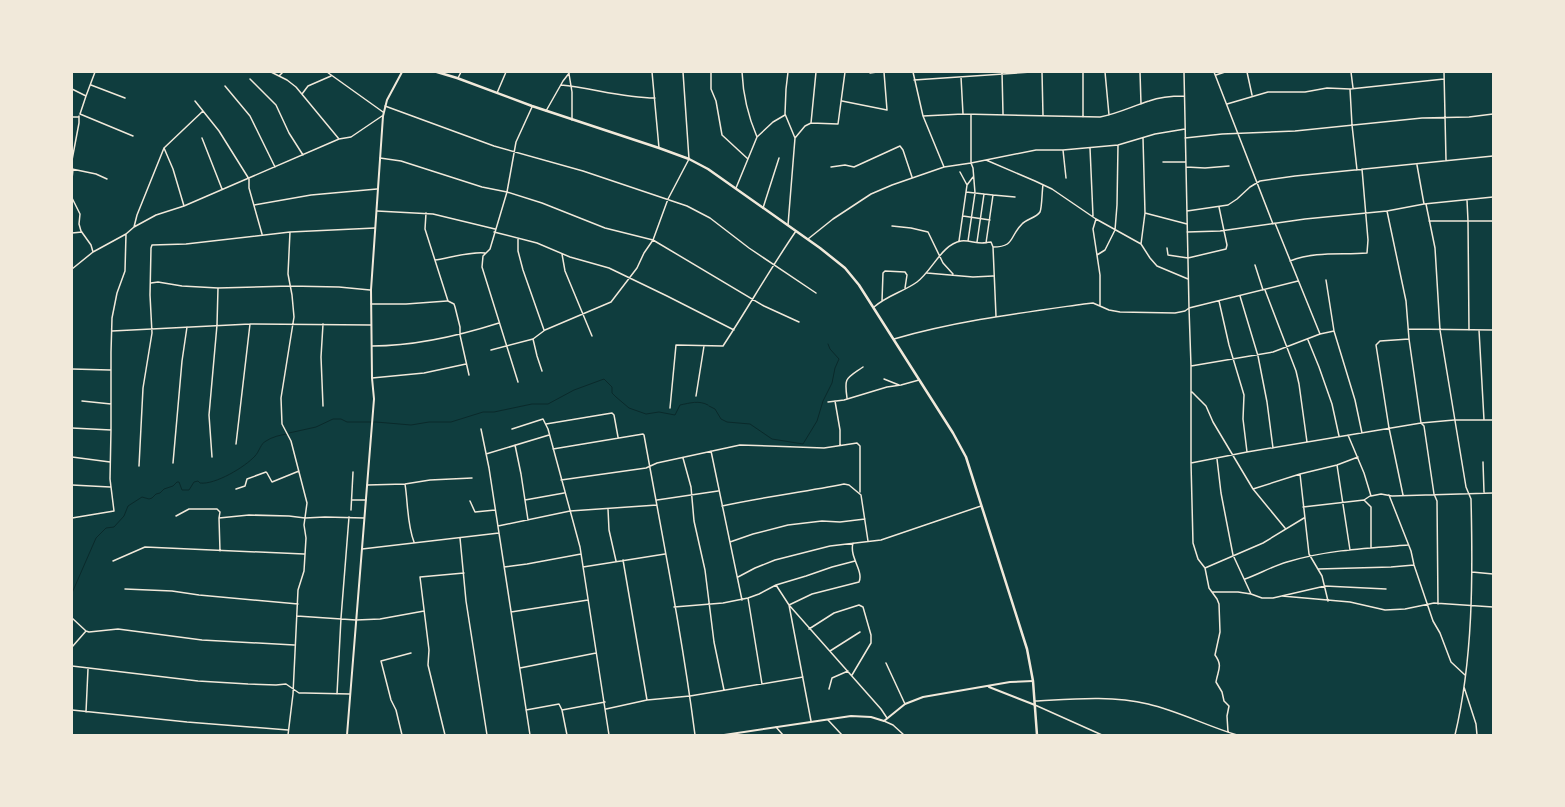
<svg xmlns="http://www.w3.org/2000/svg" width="1565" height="807" font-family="'Crimson Pro',serif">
<rect width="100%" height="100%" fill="#0f3d3e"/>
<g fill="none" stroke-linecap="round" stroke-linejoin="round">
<!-- stream -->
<path stroke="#0a2a2b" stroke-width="1" d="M 709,406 L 715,409 L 721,419 L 727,422 L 750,424 L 772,439 L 803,444 L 817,421 L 823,401 L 832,383 L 835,368 L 839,359 L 830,349 L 828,344
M 289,433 L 316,427 L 333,419 L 341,419 L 347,422 L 376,422 L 411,425 L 429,422 L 451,422 L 483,412 L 494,412 L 532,404 L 548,404 L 574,390 L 604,379 L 612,387 L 612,393 L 616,397 L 629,408 L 646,414 L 659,412 L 675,415 L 680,405 C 690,403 699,400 708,405
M 72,593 L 96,538 L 106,528 L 114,527 L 124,516 L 128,506 L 142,497 L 149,499 L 152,498 L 156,494 L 160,493 L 164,489 L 173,486 L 177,482 L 179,482 L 182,490 L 189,490 L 194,482 L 198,481 L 200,483 C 215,485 245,467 255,456 C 259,452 261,443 266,441 C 272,437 280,435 287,434"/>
<!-- minor -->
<path stroke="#f1e9da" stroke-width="1.5" d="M 271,72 L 287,80 L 296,87 L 339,139
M 327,72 L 383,112
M 652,72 L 659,148
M 711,72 L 711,89 L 716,101 L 722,135 L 748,159
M 788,72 L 786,89 L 785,114 L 795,138
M 913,72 L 923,116 L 944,167
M 1002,72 L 1003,114
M 1042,72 L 1043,116
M 1079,72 L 1086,72
M 1083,72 L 1083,117
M 1105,72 L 1109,115
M 1140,72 L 1141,104
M 1184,72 L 1189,308 L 1191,366 L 1191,463 L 1193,543 L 1198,559 L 1205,568 L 1209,588 L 1217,599 L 1219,604 L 1220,632 L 1215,655 C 1223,666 1218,670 1216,682 L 1222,692 L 1224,701 L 1229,706 L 1227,716 L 1228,732
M 1214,72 L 1273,224
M 1247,72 L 1252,95
M 1351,72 L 1353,88
M 1444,72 L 1446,160
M 870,73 L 877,72
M 569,74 L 572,92 L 572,120
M 1216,75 L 1225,72
M 279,76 L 283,72
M 961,77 L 963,114
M 458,78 L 461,72
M 250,79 L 276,105 L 289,133 L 303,155
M 914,80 L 1031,72
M 91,85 L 125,98
M 561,85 C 592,88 623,98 655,98
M 225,86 L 250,116 L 275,167
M 72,89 L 86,96 L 95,72
M 1350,89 L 1352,125 L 1357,170
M 497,93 L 506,72
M 302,94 L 308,86 L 331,76
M 195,101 L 219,131 L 249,179 L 249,188 L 262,234
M 842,101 L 887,110 L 884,72
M 1227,104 L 1268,92 L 1305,92 L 1327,88 L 1350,89 L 1444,79
M 385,106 L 494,146 L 583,171 L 687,206 L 710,218 L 749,248 L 816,293
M 546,111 L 563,81 L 570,72
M 80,114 L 133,136
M 80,114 L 86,96
M 923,116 L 963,114 L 1100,117 C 1117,114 1133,106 1149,101 C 1160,97 1172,96 1184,96
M 72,117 L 78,117
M 811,123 L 838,124 L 845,72
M 811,123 L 816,72
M 757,137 L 773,122 L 785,115
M 202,138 L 222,189
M 1185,138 L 1222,134 L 1295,131 L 1422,118 L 1469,117 L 1493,114
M 164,148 L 173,169 L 184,206
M 1090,148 L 1093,216
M 1063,150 L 1066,178
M 380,158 L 401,161 L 482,187 L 507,192 L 542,203 L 605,228 L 653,240 L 764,306 L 799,322
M 72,160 L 79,123 L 79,116
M 986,160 L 1035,181 L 1052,189 L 1096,219 L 1141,244 L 1150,258 L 1157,266 L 1188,279
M 1163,162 L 1185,162
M 1417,165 L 1424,204
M 831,167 L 845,165 L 854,167 L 900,146 L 903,150 L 912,177
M 1186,167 L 1205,168 L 1229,166
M 72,169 L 96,174 L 107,179
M 72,179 L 73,169
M 967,185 L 973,177
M 736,188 L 757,137 C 748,116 743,94 742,72
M 966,192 L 993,195 L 986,243
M 993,195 L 1015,197
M 72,198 L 80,214 L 79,224 L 81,231 L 91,245 L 93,252
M 1467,200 L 1468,221 L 1469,330
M 1426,204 L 1435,248 L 1440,330 L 1466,487 L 1471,499 C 1473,577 1473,659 1455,735
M 254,205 L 311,195 L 377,189
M 763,208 L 779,158
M 377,211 L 433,214 L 495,229
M 1187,211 L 1228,205 L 1237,199 L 1250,187 L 1260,181 L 1295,176 L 1493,156
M 1387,211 L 1406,301 L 1409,339 L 1421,423 L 1424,426 L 1434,494 L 1437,501 L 1438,604
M 426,213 L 425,229 L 448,301 L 454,304 L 455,307 L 460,327 L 460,335 L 469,375
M 1145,213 L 1187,224
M 963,216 L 990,220
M 1096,219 L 1093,229 L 1100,275 L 1100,305
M 1429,221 L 1493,221
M 1275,223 L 1320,334
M 788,225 L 795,138 L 805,126 L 811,123
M 892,226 L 911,228 L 928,232 L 943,263 L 953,274
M 134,227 L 137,215 L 164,148 L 203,111
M 494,232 L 537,243 L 570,257 L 609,268 L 667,296 L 734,330
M 1187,232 L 1220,231 L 1305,219 L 1387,211 L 1424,204 L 1493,197
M 72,233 L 82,232
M 518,239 L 518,251 L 523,270 L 544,330
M 808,239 L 833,219 L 871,194 L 892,185 L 944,167 L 971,163 L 1036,150 L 1063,150 L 1118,145 L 1155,134 L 1185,129
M 959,241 L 967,185 L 960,172
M 968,241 L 975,193 L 973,168 L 971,163 L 971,115
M 977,242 L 984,194
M 1141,244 L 1145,213 L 1143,138
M 993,247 C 1015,247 1009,237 1022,224 C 1026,219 1036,218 1040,212 C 1042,208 1042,190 1043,185
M 1167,248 L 1168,255 L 1188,258 L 1226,249 L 1227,245 L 1219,207
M 562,254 L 565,271 L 592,336
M 1097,255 L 1105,250 L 1115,230 L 1117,205 L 1118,145
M 435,260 C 448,258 473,251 485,253
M 1290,261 C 1316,251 1340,255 1367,253 L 1368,240 L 1362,169
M 1255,265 L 1263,290
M 72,269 L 93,252 L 126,234 L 134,227 L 156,215 L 184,206 L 339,139 L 351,137 L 382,116
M 927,273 L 973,277 L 993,276
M 1326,280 L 1334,331 L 1355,400 L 1362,433
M 151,283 L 158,282 L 182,286 L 218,288 L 290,286 L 339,287 L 370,290
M 1265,290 L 1296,371 L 1299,384 L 1307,442
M 1240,296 L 1258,356 L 1267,402 L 1273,448
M 882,301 L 883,273 L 885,271 L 905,272 L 907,275 L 905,288
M 1219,301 L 1229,345 L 1244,395 L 1243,419 L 1247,452
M 371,304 L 406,304 L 447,301
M 874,307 C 888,295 903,292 917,282 C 932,271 942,244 961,241 C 968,240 975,243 982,243 C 985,243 988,242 991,242 L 993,247 L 996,316
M 1408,329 L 1493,330
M 1479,330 L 1484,420
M 112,331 L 250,324 L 371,325
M 533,339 L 537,356 L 542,371
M 894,339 C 956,321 1020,313 1084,304 L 1093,303 L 1109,310 L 1120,312 L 1175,313 L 1185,311 L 1189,308 L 1298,281
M 1308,340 L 1319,367 L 1332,404 L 1339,436
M 372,346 C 415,346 458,336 499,323
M 491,350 L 533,339 L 545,330 L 611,302 L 637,268 L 644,253 L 653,240 L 668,199 L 689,159 L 683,72
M 1191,366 L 1273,352 L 1320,334 L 1334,331
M 72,369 L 110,370
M 372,378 L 424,373 L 466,364
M 884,379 L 899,385
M 518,382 L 482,267 L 483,256 L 490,249 L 507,192 L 516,142 L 532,107
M 1192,392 L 1206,406 L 1213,422 L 1253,489 L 1285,528
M 696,396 L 704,346
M 847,398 C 844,377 846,379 863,367
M 82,401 L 111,404
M 835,401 L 840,430 L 840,445
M 828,402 L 844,400 L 887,387 L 901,385 L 919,380
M 323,406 L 321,357 L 323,324
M 670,408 L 676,345 L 723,346 C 748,308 770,269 796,231
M 546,424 L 612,413 L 614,415 L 618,437
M 72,428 L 111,430
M 481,429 L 489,468 L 530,735
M 512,429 L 543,419 L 548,429 L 580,547 L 609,735
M 1348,435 L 1364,473 L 1371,496 L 1381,494 L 1392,496 L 1493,493
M 236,444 L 250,324
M 515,445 L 521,474 L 528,520
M 553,449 L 643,434 L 644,435 C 662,535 682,634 695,735
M 711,451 L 742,600
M 486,454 L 549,435
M 72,457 L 110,462
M 212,457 L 209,415 L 217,325 L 218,288
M 683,458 L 691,487 L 694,521 L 705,570 L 714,642 L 724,690
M 1217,459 L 1221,493 L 1233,555 L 1251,594
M 1483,462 L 1484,492
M 173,463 L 182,361 L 187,327
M 1191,463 L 1247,452 L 1421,423 L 1454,420 L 1493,420
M 1337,465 L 1350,550
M 139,466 L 143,388 L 152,333 L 150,295 L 151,248 L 152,245 L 186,244 L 290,232 L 375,228
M 561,480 L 646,468 L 657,463 L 740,445 L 824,448 L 857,443 L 860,446 L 860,492
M 405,484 C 408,503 407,524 414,542
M 72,485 L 110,487
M 367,485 L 405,484 L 430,480 L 472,478
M 236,489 L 245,486 L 247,479 L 266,472 L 267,473 L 272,482 L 299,471
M 1253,489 L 1300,474
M 1389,495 L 1411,551 L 1414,565 L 1433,621 L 1440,633 L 1451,662 L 1465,675
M 1403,495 L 1389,428 L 1376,345 L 1380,341 L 1409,339
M 352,500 L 366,500
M 525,500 L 564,493
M 657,500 L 718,491
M 1364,500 L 1371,507 L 1371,548
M 470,501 L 475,512 L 495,510
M 722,506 C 763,497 804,492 844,484 L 849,485 L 861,495 L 868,541
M 1303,507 L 1364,500 L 1370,496
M 608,509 L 609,530 L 616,561
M 351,510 L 353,472
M 176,516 L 189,509 L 217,509 L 220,512 L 219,518
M 72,518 L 114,511 L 110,479 L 111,430 L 111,352 L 112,318 L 117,293 L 125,271 L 126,234
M 498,526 L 570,511 L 657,505
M 460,538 L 466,601 L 487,735
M 730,542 L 753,534 L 788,525 L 822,521 L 840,522 L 865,519
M 362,549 L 499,533
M 220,551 L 219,518 L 249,515 L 289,516 L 305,518 L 325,517 L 364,518
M 623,560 L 647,700
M 113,561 L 145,547 L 304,554
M 504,567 L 527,564 L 581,554
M 583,567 L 665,554
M 1205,568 L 1263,543 L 1304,518
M 1318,569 L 1391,567 L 1414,565
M 1472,572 L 1493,574
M 738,577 L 755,568 L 775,560 L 830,546 L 881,540 L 981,506
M 1245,579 C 1259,574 1273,566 1287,562 C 1326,550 1368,548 1408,545
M 776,585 L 789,605 L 881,709 L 887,718
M 125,589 L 172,591 L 199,595 L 298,604
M 1212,592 L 1238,592 L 1251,594 L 1262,598 L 1273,598 L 1325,586 L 1386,589
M 1282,596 L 1350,602 L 1385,610 L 1405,609 L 1434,603 L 1493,607
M 748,598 L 762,684
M 1328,601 L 1322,576 L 1309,554 L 1300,474 L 1337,465 L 1358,457
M 674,607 L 723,603 L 748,598 L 759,594 L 776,585 L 806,576 L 832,567 L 855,561
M 511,612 L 588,600
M 297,616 L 356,620 L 380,619 L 424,611
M 72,618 L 86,631 L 89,632 L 118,629 L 202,640 L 294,645
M 809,629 L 834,613 L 859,605 L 863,607 L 871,635 L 871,643 L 852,675
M 72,647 L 86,631
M 830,651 L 860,632
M 886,663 L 905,704
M 72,666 L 198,681 L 248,684 L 276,685 L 286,684 L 299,693 L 305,693 L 350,694
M 520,668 L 596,653
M 1464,687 L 1476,724 L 1477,735
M 829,689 L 832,678 L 848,671
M 337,694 L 341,618 L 349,517
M 1035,701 C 1072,699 1111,695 1148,704 C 1178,711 1207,726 1237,735
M 1035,705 L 1102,735
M 606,709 L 647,700 L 690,696 L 803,677
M 72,710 L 187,722 L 288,730
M 526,710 L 559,704 L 562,710 L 605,702
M 562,710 L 567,735
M 86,712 L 88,669
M 828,720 L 842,735
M 811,721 L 789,605 L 812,594 L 859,582 C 864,571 849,557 853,543
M 884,721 L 893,725 L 904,735
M 776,727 L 783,735
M 288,735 L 293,694 L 298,590 L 304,571 L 306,538 L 304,525 L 307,503 L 291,441 L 282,424 L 281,398 L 294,317 L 292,295 L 288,274 L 290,232
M 402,735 L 396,710 L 391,700 L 381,661 L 411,653
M 445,735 L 428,665 L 429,650 L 420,577 L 464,573"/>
<!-- tertiary -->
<path stroke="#f1e9da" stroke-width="2" d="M 989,687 L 1035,705
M 347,735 L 374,399 L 372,378 L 371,290 L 383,116 L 387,100 L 402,72
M 724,735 L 851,716 L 871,717 L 884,721 L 905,704 L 923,697 L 1010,682 L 1033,681"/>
<!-- secondary -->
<path stroke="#f1e9da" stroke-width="2.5" d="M 437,72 L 457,78 L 532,106 L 659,148 L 689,159 L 708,169 L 820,248 L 845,268 L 859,285 L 953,433 L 966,457 L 1027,649 L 1033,681 L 1037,735"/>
</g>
<!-- border -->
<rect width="1565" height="807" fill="none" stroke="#f1e9da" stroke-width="146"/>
</svg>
